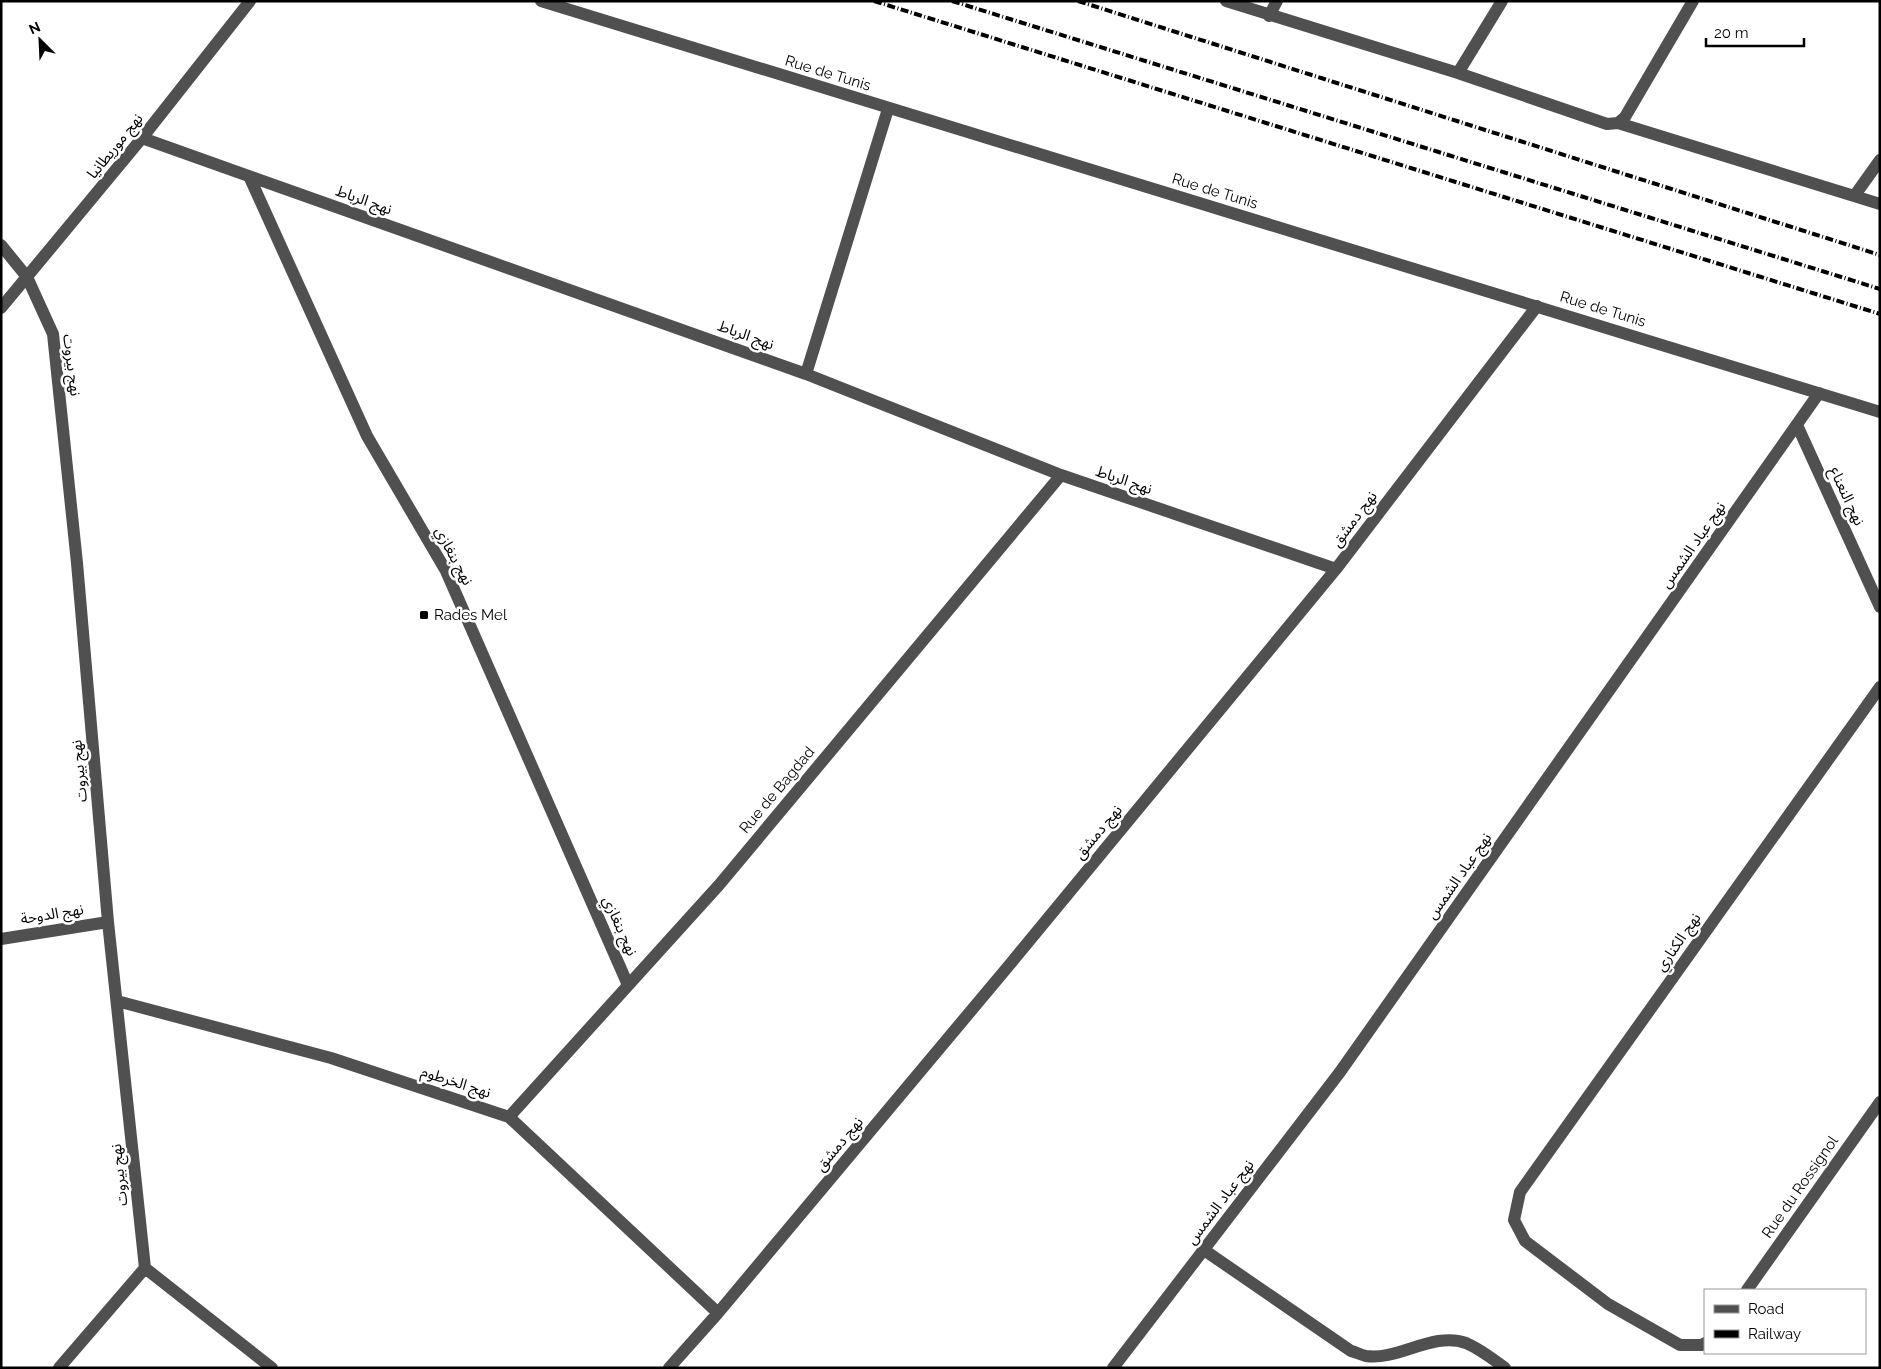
<svg xmlns="http://www.w3.org/2000/svg" width="1881" height="1369" font-family="Raleway,'Noto Sans Arabic',sans-serif">
<rect width="100%" height="100%" fill="#fff"/>
<g fill="none" stroke-linecap="round" stroke-linejoin="round">
<!-- minor -->
<path stroke="#505050" stroke-width="12" d="M 541,1 L 1880,412
M 1226,1 L 1458,73 L 1607,124 L 1618,123 L 1625,117 L 1693,1
M 1269,16 L 1277,1
M 1458,73 L 1502,1
M 1618,123 L 1880,204
M 142,138 L 806,374 L 1061,475 L 1336,569
M 249,176 L 367,436 L 446,571 L 628,985
M 1855,195 L 1880,160
M 1,245 L 27,277 L 53,334 L 77,563 L 108,922 L 145,1268
M 1,308 L 142,138 L 250,1
M 806,374 L 888,109
M 1797,425 L 1880,607
M 1,939 L 108,922
M 117,1001 L 331,1058 L 509,1117 L 718,1313
M 509,1117 L 719,885 L 1061,475
M 1204,1250 L 1351,1351 C 1356,1352 1361,1355 1366,1356 C 1398,1361 1433,1331 1466,1343 C 1480,1349 1493,1359 1505,1368
M 145,1268 L 272,1368
M 1747,1290 L 1880,1102
M 1705,1343 L 1702,1345 L 1680,1345 L 1608,1304 L 1525,1241 L 1514,1220 L 1520,1192 L 1880,687
M 59,1368 L 145,1268
M 669,1368 L 718,1313 L 1011,963 L 1336,569 L 1537,306
M 1113,1368 L 1340,1072 L 1819,393"/>
<!-- rail -->
<path stroke="#000" stroke-width="4" stroke-dasharray="8 2.5 1 2.5" stroke-linecap="butt" d="M 874,1 L 1880,314
M 952,1 L 1880,289
M 1078,1 L 1880,255"/>
</g>
<!-- markers -->
<rect fill="#000" stroke="#fff" stroke-width="2" x="419" y="610" width="10" height="10" rx="2.5"/>
<g text-anchor="middle" stroke-width="5" stroke-linejoin="round" paint-order="stroke">
<!-- street labels -->
<g font-size="15" fill="#000" stroke="#fff">
<text transform="translate(828 73) rotate(17)" y="5">Rue de Tunis</text>
<text transform="translate(115 146) rotate(-51)" y="5">نهج موريطانيا</text>
<text transform="translate(1215 191) rotate(17)" y="5">Rue de Tunis</text>
<text transform="translate(364 200) rotate(20)" y="5">نهج الرباط</text>
<text transform="translate(1603 309) rotate(17)" y="5">Rue de Tunis</text>
<text transform="translate(746 335) rotate(20)" y="5">نهج الرباط</text>
<text transform="translate(72 365) rotate(83)" y="5">نهج بيروت</text>
<text transform="translate(1124 480) rotate(19)" y="5">نهج الرباط</text>
<text transform="translate(1847 496) rotate(65)" y="5">نهج النعناع</text>
<text transform="translate(1354 519) rotate(-53)" y="5">نهج دمشق</text>
<text transform="translate(1693 545) rotate(-55)" y="5">نهج عباد الشمس</text>
<text transform="translate(454 556) rotate(62)" y="5">نهج بنغازي</text>
<text transform="translate(79 771) rotate(-95)" y="5">نهج بيروت</text>
<text transform="translate(777 790) rotate(-50)" y="5">Rue de Bagdad</text>
<text transform="translate(1098 832) rotate(-50)" y="5">نهج دمشق</text>
<text transform="translate(1459 876) rotate(-55)" y="5">نهج عباد الشمس</text>
<text transform="translate(52 914) rotate(-9)" y="5">نهج الدوحة</text>
<text transform="translate(620 926) rotate(66)" y="5">نهج بنغازي</text>
<text transform="translate(1678 942) rotate(-55)" y="5">نهج الكناري</text>
<text transform="translate(456 1082) rotate(18)" y="5">نهج الخرطوم</text>
<text transform="translate(839 1144) rotate(-50)" y="5">نهج دمشق</text>
<text transform="translate(119 1175) rotate(-96)" y="5">نهج بيروت</text>
<text transform="translate(1800 1187) rotate(-55)" y="5">Rue du Rossignol</text>
<text transform="translate(1220 1202) rotate(-53)" y="5">نهج عباد الشمس</text>
</g>
<!-- poi labels -->
<g font-size="15" fill="#000" stroke="#fff" text-anchor="start">
<text x="434" y="620">Rades Mel</text>
</g>
</g>
<!-- border -->
<rect width="1881" height="1369" fill="none" stroke="#000000" stroke-width="5"/>
<!-- legend -->
<rect x="1704" y="1289" width="162" height="65" fill="#ffffff" stroke="#999999"/>
<rect x="1714" y="1305" width="25" height="8" fill="#505050" stroke="#999999"/>
<text x="1748" y="1314" font-size="15" fill="#000000">Road</text>
<rect x="1714" y="1330" width="25" height="8" fill="#000000" stroke="#999999"/>
<text x="1748" y="1339" font-size="15" fill="#000000">Railway</text>
<!-- north arrow -->
<g transform="translate(40 40) rotate(336)" stroke="#ffffff" stroke-width="4" paint-order="stroke">
<path d="M0-4L9 19L0 12L-9 19Z" fill="#000000"/>
<text y="-8" font-size="14" font-weight="bold" text-anchor="middle" fill="#000000">N</text>
</g>
<!-- scale -->
<path d="M1706 38v8h98v-8" fill="none" stroke="#000000" stroke-width="2.5"/>
<text x="1714" y="38" font-size="15" fill="#000000" stroke="#ffffff" stroke-width="4" paint-order="stroke">20 m</text>
</svg>
